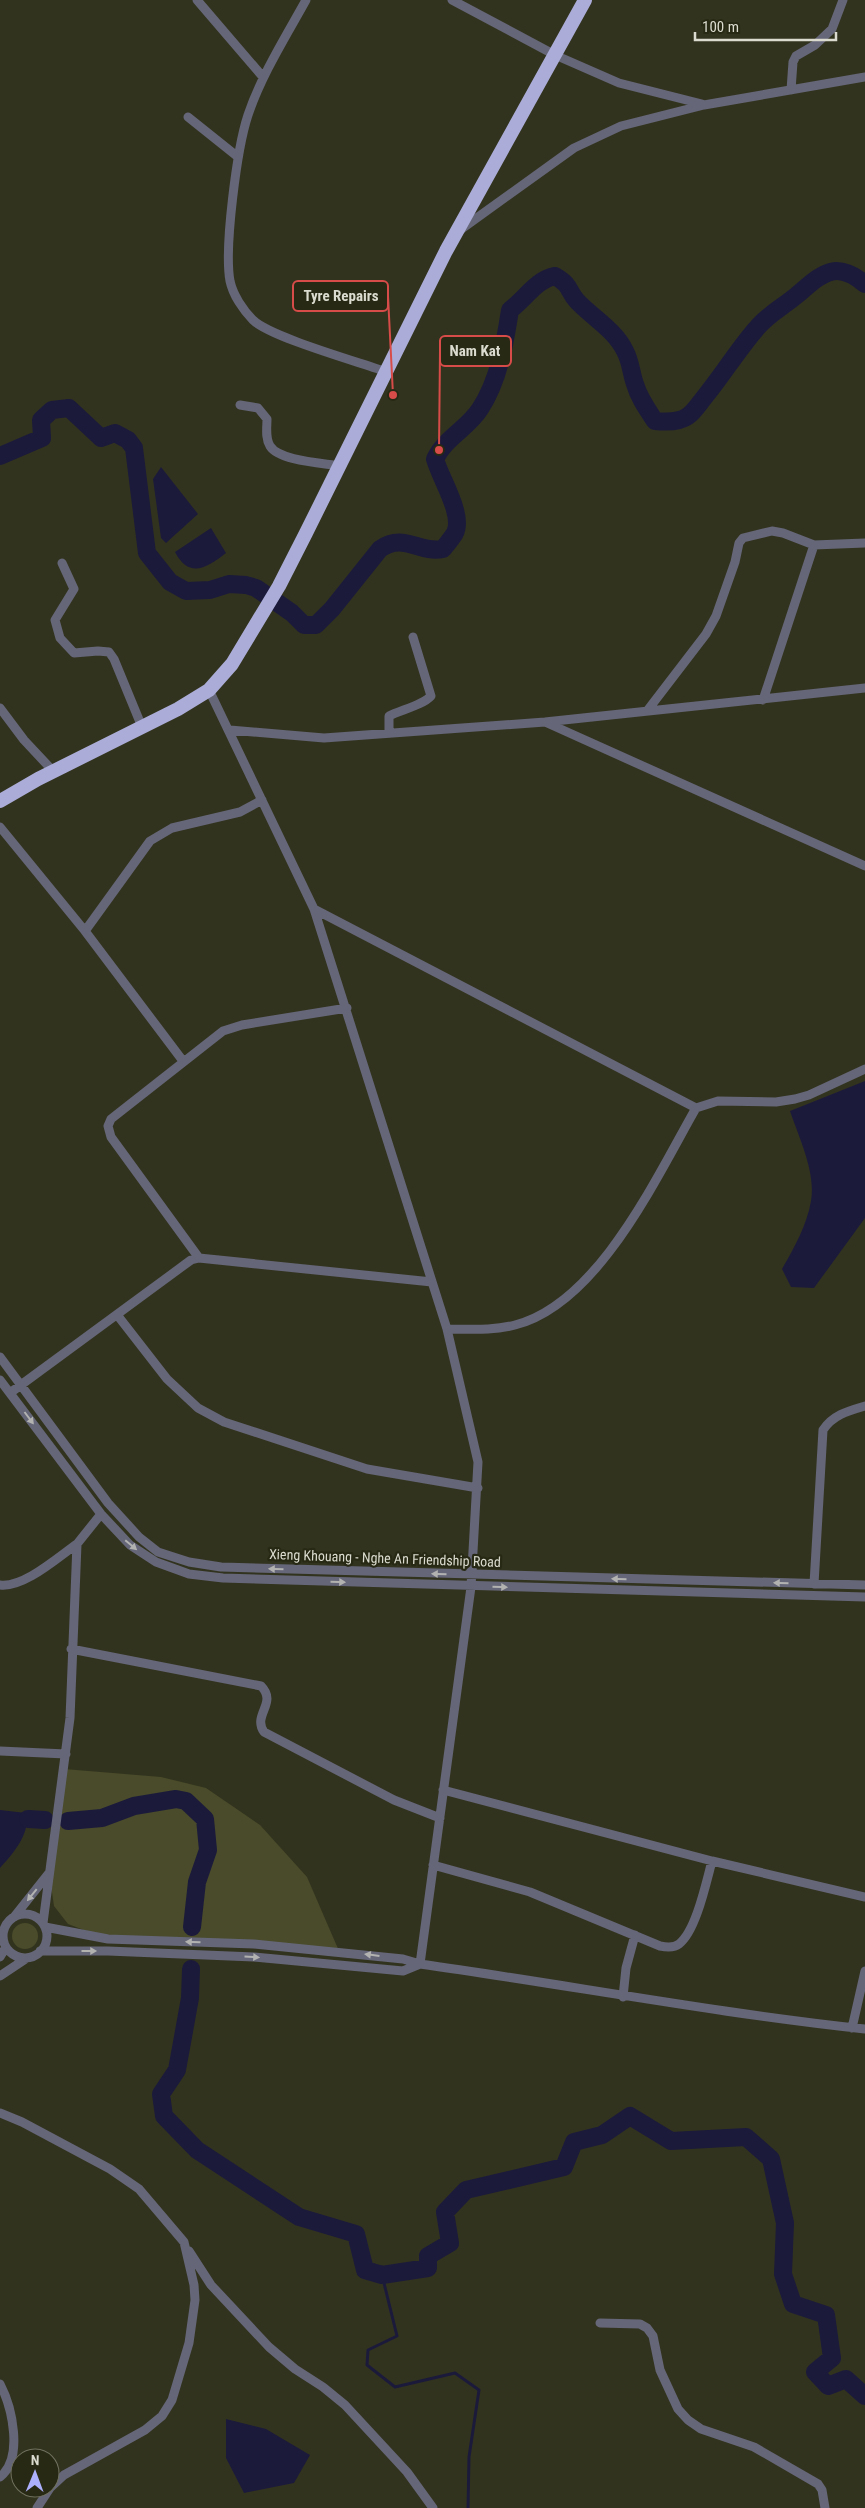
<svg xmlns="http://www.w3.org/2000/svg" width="865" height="2508" font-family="'Roboto Condensed',sans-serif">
<rect width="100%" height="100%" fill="#32331e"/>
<!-- green -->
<path fill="#494b2a" d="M 64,1769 L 161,1777 L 206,1788 L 260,1825 L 307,1877 L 339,1951 L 108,1939 L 68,1924 L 54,1906 L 49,1872 Z
M12 1936a13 13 0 1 1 26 0a13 13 0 1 1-26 0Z"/>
<!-- water -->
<path fill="#1b1a3b" d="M 161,467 L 198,514 L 166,543 L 161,538 L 153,479 Z
M 211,528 L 226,553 C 207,568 189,579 175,552 Z
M 865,1081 L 865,1218 L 814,1288 L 791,1287 L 782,1269 C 794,1248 807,1225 811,1201 C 816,1172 799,1138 790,1111 Z
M 0,1810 L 26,1813 C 31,1833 13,1854 0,1868 Z
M 226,2419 L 266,2429 L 310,2455 L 294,2483 L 244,2493 L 226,2458 Z"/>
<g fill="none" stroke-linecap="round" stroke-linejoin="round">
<!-- stream -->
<path stroke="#1b1a3b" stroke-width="3" d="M 382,2275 L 397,2336 L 368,2350 L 367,2365 L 395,2387 L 455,2373 L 479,2390 L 469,2457 L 468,2508"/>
<!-- river -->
<path stroke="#1b1a3b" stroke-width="18" d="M 0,456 L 42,438 L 41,420 L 52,410 L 69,408 L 101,438 L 115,433 L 128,440 L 134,448 L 147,553 L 170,582 L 186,591 L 210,590 L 229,584 L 246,585 L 256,588 L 292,613 L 304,625 L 316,625 L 332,609 L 380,549 C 404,532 419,554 443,549 C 447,544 452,538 455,533 C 464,514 440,478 435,459 C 445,438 468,428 480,409 C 499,380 505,343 510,310 C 525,299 537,279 555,276 C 572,286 567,290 577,301 C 593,318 615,330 625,351 C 631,362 631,373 635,384 C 639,398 647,409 655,421 C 665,422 680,422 688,416 C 694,412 699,404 703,399 C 722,376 737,351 756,329 C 768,314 783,307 797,295 C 822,274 835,259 865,284
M 28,1819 L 45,1820
M 68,1821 L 102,1818 L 134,1806 L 176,1799 L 186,1801 L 205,1819 L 208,1850 L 197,1882 L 192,1927
M 191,1969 L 190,1998 L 177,2070 L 161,2094 L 164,2116 L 197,2150 L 299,2217 L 356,2234 L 365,2270 L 382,2275 L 428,2268 L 428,2256 L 450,2243 L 445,2212 L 466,2190 L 564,2167 L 574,2142 L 602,2135 L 630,2116 L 671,2141 L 746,2137 L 771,2159 L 785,2223 L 783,2274 L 793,2304 L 826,2315 L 832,2358 L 815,2372 L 828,2386 L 846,2379 L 865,2396"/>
<!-- minor -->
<path stroke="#656678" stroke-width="9" d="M 197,0 L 263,77
M 306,0 C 285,38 262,74 248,115 C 237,148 224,248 230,281 C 233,295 243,310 253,320 C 270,337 359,362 387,372
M 452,0 L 555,55 L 619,83 L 702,104
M 791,90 L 793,62 L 796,56 L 815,45 L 832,29 L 843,0
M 188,117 L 238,157
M 460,230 L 574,148 L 621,126 L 704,105 L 865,77
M 240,405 L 258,408 L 267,419 C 267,427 265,438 270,446 C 279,461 323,463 340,466
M 62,563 L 74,589 L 55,620 L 60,638 L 74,653 L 98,651 L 109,652 L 114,659 L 142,727
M 209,690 L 314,909 L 447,1329 L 478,1462 L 471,1587 L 420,1964
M 763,700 L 814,545
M 0,708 L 24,740 L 53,771
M 647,711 L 706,634 L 716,616 L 735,562 L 739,543 L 743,538 L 772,531 L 783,533 L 814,545 L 865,543
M 545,722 L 865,866
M 230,730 L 324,738 L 545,722 L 865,688
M 389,732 L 389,716 C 401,710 423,705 431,696 L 413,637
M 0,827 L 85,931 L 183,1061
M 314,909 L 696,1108
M 85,931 L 150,841 L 172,828 L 240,812 L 262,800
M 199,1258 L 111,1137 L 108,1126 L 111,1119 L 223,1031 L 242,1025 L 347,1008
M 118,1316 L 167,1379 L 198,1408 L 224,1422 L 367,1469 L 478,1488
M 447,1329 C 469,1329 493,1331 515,1325 C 598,1304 656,1178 696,1108 L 718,1101 L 776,1102 L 795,1099 L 809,1095 L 865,1069
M 0,1357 L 108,1503 L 139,1537 L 158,1552 L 189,1562 L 221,1567 L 865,1585
M 0,1380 L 101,1514 L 130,1545 L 156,1562 L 189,1574 L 223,1578 L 865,1597
M 10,1393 L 191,1260 L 199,1258 L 432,1282
M 814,1584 L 823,1430 C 833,1415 848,1411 865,1406
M 0,1585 C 24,1588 58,1557 77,1544
M 71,1649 L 261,1686 C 278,1703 252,1715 264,1732 L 394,1800 L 440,1818
M 0,1751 L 66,1754
M 443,1790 L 712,1861 L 865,1897
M 433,1865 L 530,1892 L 660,1946 C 665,1947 674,1948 679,1944 C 696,1931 706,1883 712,1861
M3 1936a22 22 0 1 1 44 0a22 22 0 1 1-44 0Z
M 14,1917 L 49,1873
M 43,1923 L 70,1718 L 77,1544 L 101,1514
M 45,1927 L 108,1939 L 254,1944 L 403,1959 L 420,1964 C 569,1985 716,2013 865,2029
M 40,1951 L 108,1951 L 254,1957 L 403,1971 L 420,1964
M 0,1957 L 6,1947
M 0,1976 L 27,1958
M 623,1997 L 626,1968 L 635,1935
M 852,2028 L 865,1971
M 0,2113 L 22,2122 L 110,2169 L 139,2189 L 184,2242 L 194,2285 L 195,2300 L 189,2343 L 172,2400 L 162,2416 L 145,2430 L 64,2475 L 50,2488
M 189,2251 L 211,2285 L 269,2347 L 295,2369 L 323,2387 L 345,2405 L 407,2472 L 433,2508
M 600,2323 L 640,2324 L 647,2328 L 653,2336 L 660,2370 L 678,2409 L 688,2420 L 701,2429 L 754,2447 L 818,2484 L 822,2490 L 825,2508
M 0,2384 C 12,2407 24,2458 0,2477
M 37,2508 L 50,2488"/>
<!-- highway -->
<path stroke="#abadd8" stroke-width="14" d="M 0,801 L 38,779 L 178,709 L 209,690 L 232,664 L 279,586 L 306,533 L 446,251 L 585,0"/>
</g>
<!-- one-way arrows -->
<defs><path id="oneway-solid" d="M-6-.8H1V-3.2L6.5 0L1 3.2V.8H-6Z" transform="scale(1.25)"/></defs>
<g fill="#b2b3b1">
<use href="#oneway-solid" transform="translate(29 1418) rotate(53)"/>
<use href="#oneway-solid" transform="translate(131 1545) rotate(40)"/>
<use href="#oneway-solid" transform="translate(276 1569) rotate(-178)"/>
<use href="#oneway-solid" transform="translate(439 1574) rotate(-178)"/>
<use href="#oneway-solid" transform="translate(619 1579) rotate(-179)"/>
<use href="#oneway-solid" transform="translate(338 1582) rotate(2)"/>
<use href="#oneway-solid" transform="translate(781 1583) rotate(-179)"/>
<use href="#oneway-solid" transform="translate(500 1587) rotate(1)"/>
<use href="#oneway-solid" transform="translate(32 1895) rotate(129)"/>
<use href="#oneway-solid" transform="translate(193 1942) rotate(-178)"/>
<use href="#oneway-solid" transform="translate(89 1951)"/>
<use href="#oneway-solid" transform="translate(372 1955) rotate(-173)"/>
<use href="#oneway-solid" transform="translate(252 1957) rotate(3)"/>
</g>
<g text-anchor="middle" stroke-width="4.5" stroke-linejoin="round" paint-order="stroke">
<!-- street labels -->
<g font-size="14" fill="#dbdccf" stroke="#282914">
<text transform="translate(385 1558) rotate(2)" y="5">Xieng Khouang - Nghe An Friendship Road</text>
</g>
</g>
<!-- callouts -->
<path fill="none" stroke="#d74c49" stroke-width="2" d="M393 395L388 296M439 450L440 351"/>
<g fill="#d74c49" stroke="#282914" stroke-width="2">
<circle cx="393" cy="395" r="5"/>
<circle cx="439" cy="450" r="5"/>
</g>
<g fill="#282914" stroke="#d74c49" stroke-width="2">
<rect x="293" y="281" width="95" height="30" rx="5"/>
<rect x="440" y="336" width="71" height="30" rx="5"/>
</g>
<g font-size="15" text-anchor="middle" font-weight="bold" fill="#dbdccf">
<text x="341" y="301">Tyre Repairs</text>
<text x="475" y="356">Nam Kat</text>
</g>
<!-- north arrow -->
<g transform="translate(35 2473) rotate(1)"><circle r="24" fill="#282914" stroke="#70715f"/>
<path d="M0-4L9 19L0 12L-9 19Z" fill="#acaffb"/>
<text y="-8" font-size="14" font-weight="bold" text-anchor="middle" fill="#dbdccf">N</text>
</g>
<!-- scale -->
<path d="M695 32v8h141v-8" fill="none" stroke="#dbdccf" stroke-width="2.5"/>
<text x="702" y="32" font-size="15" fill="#dbdccf" stroke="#282914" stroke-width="4" paint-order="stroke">100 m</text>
</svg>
